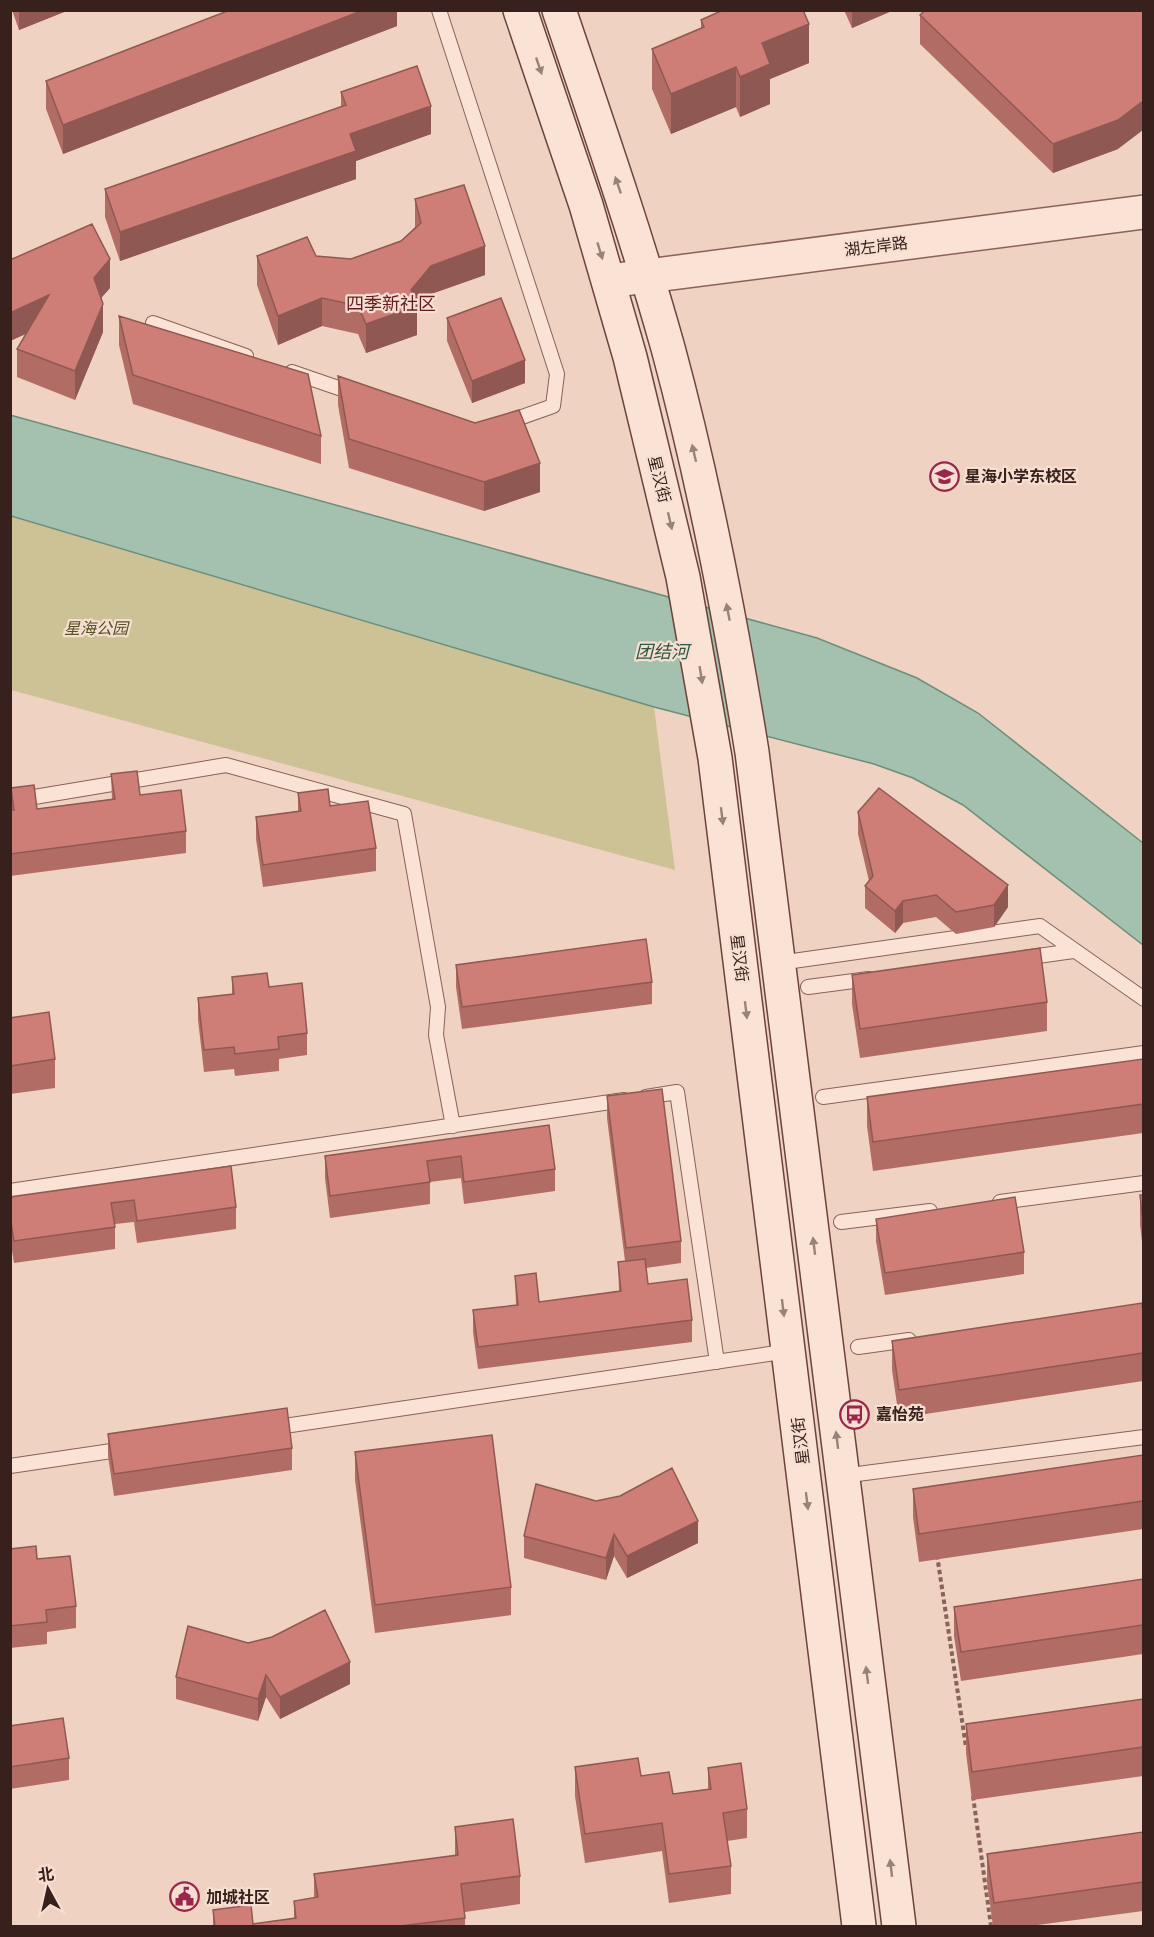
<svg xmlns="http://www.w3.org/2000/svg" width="1154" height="1937" font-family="'Times New Roman','Noto Sans SC',serif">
<rect width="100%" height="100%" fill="#efd2c1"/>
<!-- green -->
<path fill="#cdc295" d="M 10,516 L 654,707 L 675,870 L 11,690 Z"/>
<!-- water -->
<path fill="#a4c1af" stroke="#6a8f7a" stroke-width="1.5" d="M 10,415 L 817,638 L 917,678 L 978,713 L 1143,843 L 1143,945 L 963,805 L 913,778 L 874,764 L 654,707 L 11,516 Z"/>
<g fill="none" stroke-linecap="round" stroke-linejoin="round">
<defs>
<path id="service" d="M 439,10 L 557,374 L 553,406 L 505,423
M 153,323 L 246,356
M 292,372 L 353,393
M 10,801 L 226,765 L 404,814 L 438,1007 L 436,1035 L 453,1126
M 1024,958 L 1073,951
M 779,963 L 1040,926 L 1144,999
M 808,987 L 869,979
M 646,1097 L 677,1092 L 717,1362
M 823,1097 L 1144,1053
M 10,1191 L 624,1100
M 1000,1202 L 1144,1183
M 841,1222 L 930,1211
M 858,1347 L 909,1340
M 271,1428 L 789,1351
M 10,1466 L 125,1449
M 842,1476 L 1144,1437"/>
<path id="tertiary" d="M 609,281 L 1144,212"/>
<path id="secondary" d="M 520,10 L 586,205 L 630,357 L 683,577 L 715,758 L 859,1926
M 559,10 C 597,122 636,234 668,348 C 704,481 730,616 752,752 L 899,1926"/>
</defs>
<!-- service casing -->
<use href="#service" stroke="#896258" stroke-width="16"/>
<!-- tertiary casing -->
<use href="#tertiary" stroke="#896258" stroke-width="36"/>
<!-- secondary casing -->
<use href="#secondary" stroke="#6b443b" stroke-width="36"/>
<!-- path -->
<path stroke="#896258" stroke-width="4" stroke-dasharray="4.5 3" stroke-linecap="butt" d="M 937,1555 L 966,1747
M 973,1796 L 991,1926"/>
<!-- service -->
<use href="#service" stroke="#fae3d4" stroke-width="14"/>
<!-- tertiary -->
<use href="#tertiary" stroke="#fae3d4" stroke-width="33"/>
<!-- secondary -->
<use href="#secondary" stroke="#fae3d4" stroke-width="33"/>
</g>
<!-- wall -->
<path fill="#b16c65" d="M 12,10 L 69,10 L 19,30 Z
M 397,10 L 397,26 L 63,154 L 46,109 L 46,81 Z
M 844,10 L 894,10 L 852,28 Z
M 920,15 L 1118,149 L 1053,173 L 920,44 Z
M 701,20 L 809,63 L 770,79 L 770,104 L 740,117 L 736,107 L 671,134 L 652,89 L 652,49 L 701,28 Z
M 341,92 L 431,134 L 356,161 L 356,179 L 120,261 L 105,217 L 105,189 L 341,107 Z
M 415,199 L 485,275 L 431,294 L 417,312 L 417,335 L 366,353 L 358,334 L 322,326 L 278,345 L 257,285 L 257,256 L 316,256 L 351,259 L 401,241 L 415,227 Z
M 10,260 L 110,288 L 101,298 L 103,332 L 75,400 L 17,377 L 17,349 L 26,334 L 10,341 Z
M 119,316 L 321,436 L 321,464 L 133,404 L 119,345 Z
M 447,318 L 525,383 L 472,403 L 447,341 Z
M 338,376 L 540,492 L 484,511 L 349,468 L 338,405 Z
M 111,774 L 140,795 L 186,831 L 186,853 L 10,876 L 11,788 L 37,809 L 112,799 Z
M 298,793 L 330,806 L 376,848 L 376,871 L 263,887 L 256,839 L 256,817 L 298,811 Z
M 858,812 L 1008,907 L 994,927 L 956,934 L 936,917 L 903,923 L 895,933 L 865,908 L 865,886 L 869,881 L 858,834 Z
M 456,965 L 652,982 L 652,1004 L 462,1029 L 456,987 Z
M 852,975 L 1047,1002 L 1047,1031 L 860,1058 L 852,1004 Z
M 232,977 L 269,987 L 307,1033 L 307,1055 L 279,1059 L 279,1071 L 235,1076 L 234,1069 L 204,1072 L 198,1020 L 198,998 L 232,994 Z
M 10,1018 L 55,1059 L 55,1088 L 10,1094 Z
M 1143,1059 L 1143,1133 L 873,1171 L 867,1126 L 867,1097 Z
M 607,1096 L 681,1241 L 681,1263 L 646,1268 L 648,1284 L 692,1320 L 692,1342 L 478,1369 L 473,1332 L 473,1310 L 516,1305 L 515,1276 L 539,1302 L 619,1291 L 618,1262 L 625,1261 L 607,1118 Z
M 549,1125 L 555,1169 L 555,1191 L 464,1204 L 461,1178 L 430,1182 L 430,1204 L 330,1218 L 325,1178 L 325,1156 Z
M 231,1166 L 236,1207 L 236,1229 L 137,1243 L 134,1222 L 115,1224 L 115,1249 L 14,1263 L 10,1238 L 10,1197 Z
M 1140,1195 L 1143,1195 L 1143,1251 L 1140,1224 Z
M 876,1219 L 1024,1252 L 1024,1274 L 885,1295 L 876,1241 Z
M 1143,1312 L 1143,1381 L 899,1418 L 892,1370 L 892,1341 Z
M 108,1434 L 292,1448 L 292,1470 L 114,1496 L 108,1456 Z
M 355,1452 L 511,1587 L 511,1615 L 375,1633 L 355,1480 Z
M 1143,1455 L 1143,1529 L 919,1562 L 913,1517 L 913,1489 Z
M 536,1484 L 698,1543 L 627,1578 L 614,1556 L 606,1580 L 524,1558 L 524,1536 Z
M 10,1549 L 37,1559 L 76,1606 L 76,1628 L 47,1632 L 47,1644 L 10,1648 Z
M 1143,1579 L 1143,1654 L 961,1681 L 954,1636 L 954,1607 Z
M 188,1626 L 350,1684 L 280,1719 L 266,1697 L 258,1721 L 176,1699 L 176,1677 Z
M 1143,1699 L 1143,1776 L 972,1800 L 966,1753 L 966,1724 Z
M 10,1726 L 69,1758 L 69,1780 L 10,1789 Z
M 575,1767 L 641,1776 L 673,1794 L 708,1789 L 708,1768 L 747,1809 L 747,1838 L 727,1841 L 731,1866 L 731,1894 L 669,1903 L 662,1851 L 585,1863 L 575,1796 Z
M 455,1827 L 520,1876 L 520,1904 L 465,1912 L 465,1926 L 213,1926 L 213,1910 L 253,1924 L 294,1918 L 294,1901 L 314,1898 L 314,1874 L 455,1856 Z
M 1143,1832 L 1143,1911 L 1030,1926 L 993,1926 L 987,1882 L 987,1854 Z"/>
<!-- shaded-wall -->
<path fill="#905853" d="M 19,10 L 69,10 L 19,30 Z
M 364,10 L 397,10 L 397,26 L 63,154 L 63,125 Z
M 852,10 L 894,10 L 852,28 Z
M 809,24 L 809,63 L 770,79 L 770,104 L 740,117 L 740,77 L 762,43 Z
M 736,67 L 736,107 L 671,134 L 671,94 Z
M 1143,101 L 1143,130 L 1118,149 L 1053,173 L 1053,144 Z
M 431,106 L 431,134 L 356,161 L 356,179 L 120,261 L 120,232 L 350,134 Z
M 485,246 L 485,275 L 431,294 L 417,312 L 417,335 L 366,353 L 366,324 L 411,290 L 431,266 Z
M 110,259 L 110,288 L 94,306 L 94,278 Z
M 49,295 L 49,323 L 10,341 L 10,313 Z
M 322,298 L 322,326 L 278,345 L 278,316 Z
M 103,304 L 103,332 L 75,400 L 75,371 Z
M 525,360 L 525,383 L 472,403 L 472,381 Z
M 540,463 L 540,492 L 484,511 L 484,482 Z
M 1008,885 L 1008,907 L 994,927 L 994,905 Z
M 903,901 L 903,923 L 895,933 L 895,911 Z
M 698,1521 L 698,1543 L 627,1578 L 627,1556 Z
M 614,1534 L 614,1556 L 606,1580 L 606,1558 Z
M 350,1662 L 350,1684 L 280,1719 L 280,1697 Z
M 266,1675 L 266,1697 L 258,1721 L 258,1699 Z"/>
<!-- building -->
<path fill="#ce7e76" stroke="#905853" stroke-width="1.5" d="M 230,10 L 364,10 L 63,125 L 46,81 Z
M 723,10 L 803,10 L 809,24 L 762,43 L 770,64 L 740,77 L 736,67 L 671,94 L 652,49 L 704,27 L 701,20 Z
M 925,10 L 1143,10 L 1143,101 L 1118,120 L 1053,144 L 920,15 Z
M 417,66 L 431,106 L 350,134 L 356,151 L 120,232 L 105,189 L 346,105 L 341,92 Z
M 464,185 L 485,246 L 431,266 L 411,290 L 417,306 L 366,324 L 358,306 L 322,298 L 278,316 L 257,256 L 307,237 L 316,256 L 351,259 L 401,241 L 421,223 L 415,199 Z
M 92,224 L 110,259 L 94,278 L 103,304 L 75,371 L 17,349 L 49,295 L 10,313 L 10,260 Z
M 501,298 L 525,360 L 472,381 L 447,318 Z
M 119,316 L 308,374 L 321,436 L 133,375 Z
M 338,376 L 475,423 L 519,410 L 540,463 L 484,482 L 349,439 Z
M 137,771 L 140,795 L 181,790 L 186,831 L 10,854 L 10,810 L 14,810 L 11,788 L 34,785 L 37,809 L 115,799 L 111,774 Z
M 879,788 L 1008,885 L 994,905 L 956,912 L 936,895 L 903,901 L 895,911 L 865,886 L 873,876 L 858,812 Z
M 328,789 L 330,806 L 368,801 L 376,848 L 263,865 L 256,817 L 301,811 L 298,793 Z
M 646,939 L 652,982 L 462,1007 L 456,965 Z
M 1040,948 L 1047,1002 L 860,1029 L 852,975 Z
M 267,973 L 269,987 L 302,983 L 307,1033 L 278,1037 L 279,1049 L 235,1054 L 234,1047 L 204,1050 L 198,998 L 234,994 L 232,977 Z
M 49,1012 L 55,1059 L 10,1066 L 10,1018 Z
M 1143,1059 L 1143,1104 L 873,1142 L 867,1097 Z
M 662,1089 L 681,1241 L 626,1248 L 607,1096 Z
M 549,1125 L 555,1169 L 464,1182 L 461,1156 L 427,1161 L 430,1182 L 330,1196 L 325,1156 Z
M 231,1166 L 236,1207 L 137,1221 L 134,1200 L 111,1203 L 115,1227 L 14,1241 L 10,1216 L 10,1197 Z
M 1140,1195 L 1143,1195 L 1143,1222 Z
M 1015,1197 L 1024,1252 L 885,1273 L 876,1219 Z
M 645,1259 L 648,1284 L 687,1279 L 692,1320 L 478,1347 L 473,1310 L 518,1305 L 515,1276 L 536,1273 L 539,1302 L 621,1291 L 618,1262 Z
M 1142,1303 L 1143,1312 L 1143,1353 L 899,1390 L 892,1341 Z
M 287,1408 L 292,1448 L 114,1474 L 108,1434 Z
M 492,1435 L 511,1587 L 375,1605 L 355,1452 Z
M 1143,1455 L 1143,1501 L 919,1534 L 913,1489 Z
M 672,1468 L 698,1521 L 627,1556 L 614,1534 L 606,1558 L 524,1536 L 536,1484 L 596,1501 L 620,1496 Z
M 36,1546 L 37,1559 L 70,1556 L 76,1606 L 46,1610 L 47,1622 L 10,1626 L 10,1549 Z
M 1143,1579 L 1143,1625 L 961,1652 L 954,1607 Z
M 325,1610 L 350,1662 L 280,1697 L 266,1675 L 258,1699 L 176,1677 L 188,1626 L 248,1643 L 272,1637 Z
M 1143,1699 L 1143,1747 L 972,1772 L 966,1724 Z
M 63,1718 L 69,1758 L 10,1767 L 10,1726 Z
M 638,1758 L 641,1776 L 669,1772 L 673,1794 L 711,1789 L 708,1768 L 741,1763 L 747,1809 L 723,1813 L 731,1866 L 669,1874 L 662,1823 L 585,1834 L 575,1767 Z
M 513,1819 L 520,1876 L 461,1884 L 465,1918 L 400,1926 L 215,1926 L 213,1910 L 251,1905 L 253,1924 L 296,1918 L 294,1901 L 318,1897 L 314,1874 L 458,1855 L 455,1827 Z
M 1143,1832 L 1143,1882 L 994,1903 L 987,1854 Z"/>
<!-- one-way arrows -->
<defs><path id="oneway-solid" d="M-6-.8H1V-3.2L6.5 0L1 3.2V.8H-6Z" transform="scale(1.5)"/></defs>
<g fill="#998278">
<use href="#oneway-solid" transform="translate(539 66) rotate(71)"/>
<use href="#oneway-solid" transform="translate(618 185) rotate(-109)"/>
<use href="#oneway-solid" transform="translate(600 251) rotate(73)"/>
<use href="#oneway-solid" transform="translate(694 453) rotate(-103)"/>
<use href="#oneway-solid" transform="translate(670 521) rotate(77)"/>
<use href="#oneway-solid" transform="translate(728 612) rotate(-101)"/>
<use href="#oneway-solid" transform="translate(701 675) rotate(81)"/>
<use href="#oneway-solid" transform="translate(722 816) rotate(83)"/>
<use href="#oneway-solid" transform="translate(746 1010) rotate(83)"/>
<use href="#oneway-solid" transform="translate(814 1246) rotate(-97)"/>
<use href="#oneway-solid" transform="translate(783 1308) rotate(83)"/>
<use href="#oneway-solid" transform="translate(837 1440) rotate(-97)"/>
<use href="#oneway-solid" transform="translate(807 1501) rotate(83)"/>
<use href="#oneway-solid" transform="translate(867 1675) rotate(-97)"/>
<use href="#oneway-solid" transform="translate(891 1868) rotate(-97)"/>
</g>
<!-- icons -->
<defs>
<symbol id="school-ring" viewBox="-11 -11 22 22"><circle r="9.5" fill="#f6dfd1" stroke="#9a264c" stroke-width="1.5"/><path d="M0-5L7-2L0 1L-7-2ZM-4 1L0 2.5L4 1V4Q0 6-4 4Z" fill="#9a264c"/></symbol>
<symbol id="bus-ring" viewBox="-11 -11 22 22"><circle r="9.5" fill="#f6dfd1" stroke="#9a264c" stroke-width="1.5"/><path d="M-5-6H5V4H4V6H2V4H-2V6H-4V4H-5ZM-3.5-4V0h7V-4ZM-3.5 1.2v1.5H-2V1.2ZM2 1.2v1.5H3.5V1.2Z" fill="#9a264c"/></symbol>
<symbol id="civic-ring" viewBox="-11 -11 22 22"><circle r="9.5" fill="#f6dfd1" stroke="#9a264c" stroke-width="1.5"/><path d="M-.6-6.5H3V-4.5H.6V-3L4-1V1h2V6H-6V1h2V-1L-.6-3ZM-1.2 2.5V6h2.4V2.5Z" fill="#9a264c"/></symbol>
</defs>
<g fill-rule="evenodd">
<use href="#school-ring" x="928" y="460" width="33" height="33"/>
<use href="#bus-ring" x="838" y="1398" width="33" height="33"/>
<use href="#civic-ring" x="168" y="1880" width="33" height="33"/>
</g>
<g text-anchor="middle" stroke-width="4.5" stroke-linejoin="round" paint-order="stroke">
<!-- street labels -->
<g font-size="16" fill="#38211d" stroke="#f6dfd1">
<text transform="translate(876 246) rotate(-7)" y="6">湖左岸路</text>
<text transform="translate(660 479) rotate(76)" y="6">星汉街</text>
<text transform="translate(740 958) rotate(83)" y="6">星汉街</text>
<text transform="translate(800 1441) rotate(-97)" y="6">星汉街</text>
</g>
<!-- poi labels -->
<g font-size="16" font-weight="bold" fill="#38211d" stroke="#f6dfd1" text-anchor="start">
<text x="965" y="482">星海小学东校区</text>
<text x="876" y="1420">嘉怡苑</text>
<text x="206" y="1903">加城社区</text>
</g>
<!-- park labels -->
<g font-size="16" font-style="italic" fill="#555223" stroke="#f6dfd1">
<text x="96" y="634">星海公园</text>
</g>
<!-- neighbourhood labels -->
<g font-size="18" fill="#661b23" stroke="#f6dfd1">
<text x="391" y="310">四季新社区</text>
</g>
<!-- water labels -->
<g font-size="18" font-style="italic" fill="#2c5847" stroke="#f6dfd1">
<text x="662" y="658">团结河</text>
</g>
</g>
<!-- border -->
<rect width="1154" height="1937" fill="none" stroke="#38211d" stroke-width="24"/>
<!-- north arrow -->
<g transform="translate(48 1889) rotate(352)" stroke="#f6dfd1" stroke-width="4.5" paint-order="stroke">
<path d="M0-4.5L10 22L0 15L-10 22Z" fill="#38211d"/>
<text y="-9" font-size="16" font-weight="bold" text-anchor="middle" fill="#38211d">北</text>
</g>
</svg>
